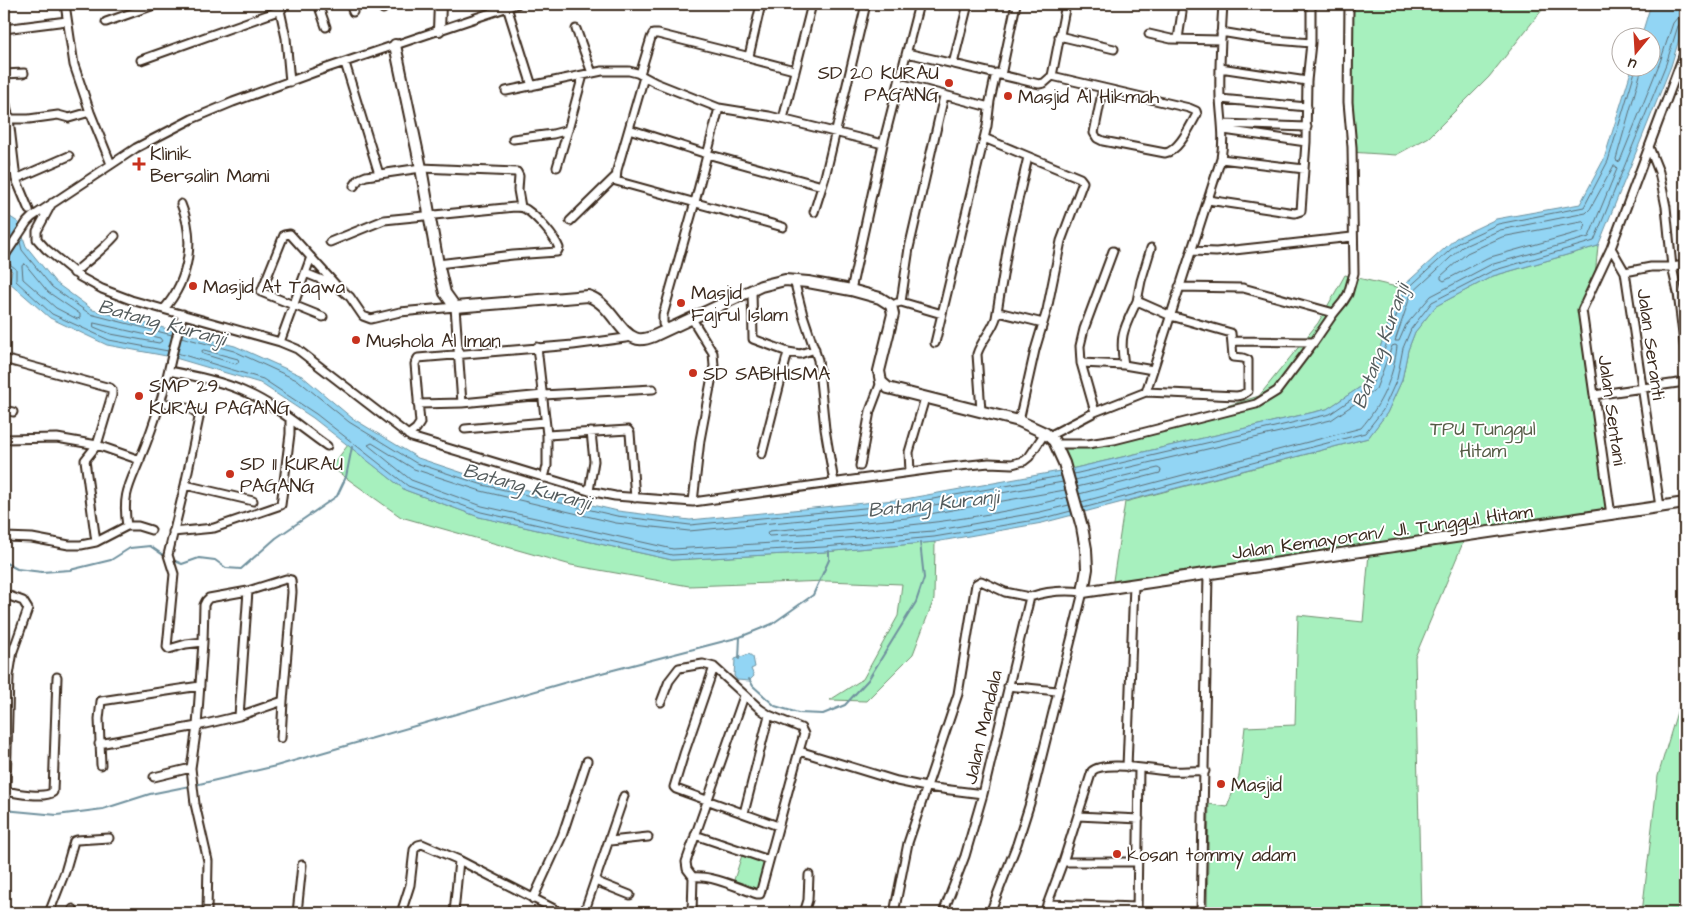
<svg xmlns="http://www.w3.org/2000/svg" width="1689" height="917" font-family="'Architects Daughter',sans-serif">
<rect width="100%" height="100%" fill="#fff"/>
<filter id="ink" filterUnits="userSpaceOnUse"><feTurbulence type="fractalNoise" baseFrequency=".02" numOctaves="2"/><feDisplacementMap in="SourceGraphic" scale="10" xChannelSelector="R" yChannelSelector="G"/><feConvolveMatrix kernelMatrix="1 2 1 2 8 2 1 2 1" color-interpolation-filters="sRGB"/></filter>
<g filter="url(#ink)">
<!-- green -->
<path fill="#a7f0be" stroke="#718d6e" d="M 1354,4 L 1545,4 L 1542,10 L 1489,77 L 1429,137 L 1396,155 L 1349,152 Z
M 1598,246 L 1595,276 L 1579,314 L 1611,514 L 1465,538 L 1415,657 L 1421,913 L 1207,913 L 1209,804 L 1227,807 L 1239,776 L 1245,727 L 1295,725 L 1298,615 L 1363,622 L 1369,553 L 1209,579 L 1112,587 L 1125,502 L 1368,438 L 1387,413 L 1402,380 L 1408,350 L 1415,332 L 1436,306 L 1493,276 Z
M 1345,275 L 1401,288 L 1368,382 L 1327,409 L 1071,469 L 1063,446 L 1158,427 L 1259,396 L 1318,323 Z
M 348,445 L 405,490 L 479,517 L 672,560 L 824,552 L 935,542 L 934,599 L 913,654 L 866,701 L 830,700 L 863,679 L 898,616 L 902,584 L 827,581 L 689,586 L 571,565 L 401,517 L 331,467 Z
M 1685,685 L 1685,913 L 1642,913 L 1658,776 Z
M 742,855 L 766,863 L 757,891 L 733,883 Z"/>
<!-- water -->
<path fill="#92d5f4" stroke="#6f919e" d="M 1651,4 L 1685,4 L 1685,20 L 1671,66 L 1598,246 L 1493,276 L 1436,306 L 1415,332 L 1408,350 L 1402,380 L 1387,413 L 1368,438 L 1042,523 L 935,542 L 824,552 L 672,560 L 479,517 L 405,490 L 313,418 L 260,383 L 172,357 L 107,345 L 50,318 L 9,282 L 12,271 L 6,266 L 4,257 L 4,213 L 18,222 L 26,246 L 56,283 L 93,310 L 235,346 L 302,376 L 352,418 L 418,458 L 484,480 L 618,511 L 690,520 L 905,499 L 1071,469 L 1327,409 L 1368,382 L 1401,288 L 1456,238 L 1496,219 L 1580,204 L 1604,159 L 1632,68 L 1652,68 L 1652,38 L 1641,37 Z
M 749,654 L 753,657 L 755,667 L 751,669 L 754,676 L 749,681 L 737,680 L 734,676 L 735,659 Z"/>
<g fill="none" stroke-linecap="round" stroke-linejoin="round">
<!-- shore -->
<path stroke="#5e6e74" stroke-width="1" d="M 1642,68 L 1616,159 L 1617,162 L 1620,161 L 1660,62 L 1673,23 L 1678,17 L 1685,16
M 1614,166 L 1616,166 L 1617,169 L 1589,237 L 1490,265 L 1431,296 L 1406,325 L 1399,341 L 1395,341 L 1411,294 L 1462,247 L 1500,230 L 1586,213 L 1590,209 Z
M 1583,222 L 1586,225 L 1583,231 L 1487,258 L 1444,281 L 1441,279 L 1441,276 L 1467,253 L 1502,237 Z
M 20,242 L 22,250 L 52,287 L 90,314 L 172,335
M 6,261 L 16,269 L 16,281 L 52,314 L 109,340 L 168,351
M 25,264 L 48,292 L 80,314 L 80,318 L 77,319 L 56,308 L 23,279 L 22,266 Z
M 94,323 L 160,338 L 162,341 L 159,343 L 111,334 L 94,327 Z
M 181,337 L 234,351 L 299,381 L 349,422 L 416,463 L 483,485 L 617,516 L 690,525 L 905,504 L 1061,476
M 204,350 L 238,359 L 239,362 L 236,364 L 203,354 L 202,351 Z
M 177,353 L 263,379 L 316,414 L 408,486 L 481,512 L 672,555 L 824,547 L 934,537 L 1041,519 L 1071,511
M 1074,474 L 1330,414 L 1372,385 L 1405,291 L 1459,242 L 1498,224 L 1584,207 L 1608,161 L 1636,68
M 1075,480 L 1331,420 L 1376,389 L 1392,346 L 1395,345 L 1397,346 C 1394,377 1381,405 1361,428 L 1081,502
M 1063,482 L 906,510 L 689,531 L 616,523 L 481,491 L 414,469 L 372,443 L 368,445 L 411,480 L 482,506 L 673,549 L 823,540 L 933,531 L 1040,512 L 1069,505
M 1077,487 L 1158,468 L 1161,470 L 1160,473 L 1079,494
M 1065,490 L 907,518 L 769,531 L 767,534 L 769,536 C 869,530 970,523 1067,497
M 1083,508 L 1365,433 L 1383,410 L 1397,379 L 1403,348 L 1411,329 L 1432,302 L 1492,271 L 1594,241 L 1666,64 L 1678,26 L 1681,23 L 1685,22"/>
<!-- stream -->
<path stroke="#6f919e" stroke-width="2" d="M 173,560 L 182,564 L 199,558 L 215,560 L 226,568 L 241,569 L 276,538 L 337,496 L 346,477 L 352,447
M 4,562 L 17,569 L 42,572 L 70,570 L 111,560 L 130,548 L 150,546 L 166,557
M 739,659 L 740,637
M 749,679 L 753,686 L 775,706 L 798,713 L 823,714 L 845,705 L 868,680 L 916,602 L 924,578 L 920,542
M 195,785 L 276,766 L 567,682 L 740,637 L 772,624 L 813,595 L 829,560 L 829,551
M 4,810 L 57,815 L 103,809 L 150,794 L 190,786"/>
<defs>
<path id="street" d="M 65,4 L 74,65 L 90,112 L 111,164
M 318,4 L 326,27
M 350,4 L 353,12
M 381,4 L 383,9
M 761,4 L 749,56 L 752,59 L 794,70
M 507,7 L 532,86
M 280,10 L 286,38 L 290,82
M 106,22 L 157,4
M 4,29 L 67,21
M 576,29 L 592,73
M 1221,32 L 1263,39 L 1311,43
M 1149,34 L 1171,39 L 1221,40
M 1059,36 L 1114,49
M 1178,39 L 1182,12
M 907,53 L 1039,84 L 1044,83 L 1052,76 L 1066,4
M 141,60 L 278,11 L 282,9 L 283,4
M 345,63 L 379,174
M 953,64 L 968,4
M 1220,68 L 1307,81
M 4,74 L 24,73
M 640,74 L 651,38 L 653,34 L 658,34 L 750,57
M 1001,75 L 1016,4
M 1052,76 L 1189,108 L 1196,111 L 1197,114 C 1190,126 1179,151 1165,153 L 1103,141 L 1097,138 L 1094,133 L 1103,88
M 644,77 L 617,170 L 616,181 L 783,227
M 899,83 L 989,107
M 506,91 L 602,71 L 629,71 L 637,73 L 656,83 L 719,108
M 4,96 L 9,119 L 29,119 L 58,115 L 69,118 L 90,112
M 1220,99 L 1307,107
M 9,119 L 16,179 L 69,156
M 783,119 L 812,4
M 1223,124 L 1307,127
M 629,129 L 707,154 L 822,186
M 1224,130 L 1306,142
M 984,138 L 1080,178 L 1083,182 L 1061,241 L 1047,310 L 1035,350 L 1019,421
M 513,139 L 553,134 L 568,130 L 583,75
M 1649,147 L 1659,172 L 1666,207 L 1672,267 L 1678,293 L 1685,351
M 1221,159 L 1304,169
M 557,167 L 568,130
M 4,173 L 14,169
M 16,179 L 29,210
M 354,186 L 359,179 L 366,176 L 421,168 L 517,172 L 519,176 L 518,190 L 521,207
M 1208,200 L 1295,213 L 1301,211 L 1306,142 L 1307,81 L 1311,43 L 1311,4
M 52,203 L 37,231 L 37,239 L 46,249 L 80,277 L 102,289 L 131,300 L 280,342 L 297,349 L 411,437 L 589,491 L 615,496 L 693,502 L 940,468 L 989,463 L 1012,464 L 1024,461 L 1029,457 L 1045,433
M 814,212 L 825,177 L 866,4
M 570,221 L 615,177
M 330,242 L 384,220 L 515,207 C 519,207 523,207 527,210 C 537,217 555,237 559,248 L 557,252 L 513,255 L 438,264
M 1611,248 L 1625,272 L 1660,507
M 1192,251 L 1216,252 L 1352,237
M 4,257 L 27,222 L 32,217 L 136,148 L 192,119 L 233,102 L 318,71 L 517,4
M 1625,272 L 1651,267 L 1672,267 L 1685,265
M 74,273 C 88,260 103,250 115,236
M 305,273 L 337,286 L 350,297 L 363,316 L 371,319 L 400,312 L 455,307 L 462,403
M 794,280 L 803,315 L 818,360 L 825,429 L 834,482
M 1179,287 L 1243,288 L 1334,313
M 752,290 L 753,339 L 788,352 L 800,354 L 815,349
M 851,290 L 883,144 L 919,4
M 901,302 L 909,248 L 944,96
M 897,303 L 901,302 L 942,314
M 164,309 C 189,280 196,240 181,204
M 998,312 L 1043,323
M 323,317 L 261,292 L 284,235 L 290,234 L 335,284
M 692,319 L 713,353 L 714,366 L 700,440 L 693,502
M 668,330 L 663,324 L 663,315 L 695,202 L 719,108 L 769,116 L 883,144
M 1232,341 L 1314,342
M 280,342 L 311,257
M 935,343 L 987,126 L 990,101 L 996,73
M 537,347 L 547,435 L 547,466 L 544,478
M 4,359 L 110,388 L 112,390 L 112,395 L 97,445 L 140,460
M 1081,363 L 1124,365 L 1153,370
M 1124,365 C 1119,334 1124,329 1137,301
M 169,371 C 194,376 220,381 243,391 C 274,404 300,427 327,446
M 1146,392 L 1221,159 C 1225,135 1221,120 1220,97 C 1219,66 1221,35 1223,4
M 1594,395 L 1685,382
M 160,402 L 191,409 L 197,413 L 199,418 L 185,485 L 168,555 L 174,574 L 167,647 L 169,649 L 186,644 L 203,642
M 418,404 L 462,403 L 543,395 L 653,389
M 4,410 L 13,412
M 981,411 L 977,354 C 981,341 992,331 996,318 L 1009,239 L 1028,157
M 1095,412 L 1081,363 L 1080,346 L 1084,329 L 1113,251
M 465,429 L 545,422
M 408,435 L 416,429 L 420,423 L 415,364 L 418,358 L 573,345 L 633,337
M 547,435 L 628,430 L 630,433 L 635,498
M 1049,436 L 1095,412 L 1146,392 L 1237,396 L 1242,395 L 1248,391 L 1248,360 L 1243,358 L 1233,357 L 1231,333 L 1171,316 L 1137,301 L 1141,281 L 1151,248
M 4,439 L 57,438 L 97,445 L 85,460 L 96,542
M 1057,444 L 1088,444 L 1114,440 L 1256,404 L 1277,391 L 1314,342 L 1334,313 L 1343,302 L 1348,294 L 1354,273 L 1352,147 L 1348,102 L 1349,4
M 762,454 L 788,352
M 860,466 L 870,411 L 881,382
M 910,472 L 909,452 L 925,398
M 185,485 L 253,501
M 589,491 L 594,461 L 591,432
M 1611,515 L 1582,310 L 1611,248 L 1685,51
M 151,530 L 138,526 L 127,526 C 122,495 129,486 140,459 C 148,440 155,420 161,400 C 169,372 174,342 183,314
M 173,532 L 214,528 L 281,505 L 290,434 L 290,420
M 5,537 L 32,538 L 69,545 L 81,545 L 96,542 L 127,526
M 4,594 L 23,601 L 28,609 L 13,651 L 9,676 L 6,788 L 8,791 C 17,794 46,798 53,792 L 57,677
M 714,667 L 684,754 L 674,787 L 676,789 L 778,826
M 1008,686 L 1057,691
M 661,702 L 669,681 L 679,668 L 703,664 L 714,667 L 760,709 L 769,715 L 801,728 L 804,734 L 799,751 L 897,781 L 926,787 L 983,794
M 239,716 L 248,591
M 281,738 L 283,701
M 99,744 L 197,726 L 239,716 L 283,701 L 292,592 L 291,580 L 286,579 L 248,591 L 209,598 L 206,601 L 204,605 L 203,642 L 197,726 L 191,768 L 195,804 L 208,861 L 207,913
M 101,765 L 99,719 L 101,701 L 200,686
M 1127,767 L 1134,585
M 154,777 L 191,768
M 744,813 L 769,715
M 1078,816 L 1139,819
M 695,835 L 769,860
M 610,841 L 648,837
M 1063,862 L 1138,862
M 693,877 C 712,875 739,888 757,894 L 760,894 L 799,751
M 595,881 L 630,895
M 533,899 L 562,836 L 587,761
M 1047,904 L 1137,907
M 49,913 L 65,872 L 74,841 L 77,840 L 109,838
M 72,913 L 73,909
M 297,913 L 302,865
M 401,913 L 410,885 L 414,850 L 418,845 L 422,844 L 459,860 L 562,913
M 454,913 L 459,860
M 584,913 L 624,796
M 692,913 L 693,877 L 687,869 L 686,862 L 744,696
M 804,913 L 808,900 L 809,875
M 894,913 L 908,843 L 958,694 L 976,584 L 981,581 L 1005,592 L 1030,597
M 943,913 L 965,856 L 983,794 L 1030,597 C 1047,591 1065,590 1083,592 L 1031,800 L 1017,844 L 990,913
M 1044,913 L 1063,862 L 1092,771 C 1104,760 1152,770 1169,771 C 1181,772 1193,770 1205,771
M 1137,913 L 1139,768
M 1201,913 L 1208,575"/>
<path id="secondary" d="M 439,30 L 440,4
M 395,45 L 421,168 L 438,264 L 445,293 L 455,307 L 588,296 C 610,303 618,332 635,338 C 641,341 649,338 654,336 L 761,286 L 785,280 L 808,282 L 851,290 L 880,298 L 891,305 L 893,314 L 879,371 L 881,382 L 888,388 L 1019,421 L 1045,433 L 1054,441 L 1064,463 L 1082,527 L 1086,549 L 1087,569 L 1083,592 L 1685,503"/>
</defs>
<!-- street casing -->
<use href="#street" stroke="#3b2a1e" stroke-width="11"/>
<!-- secondary casing -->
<use href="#secondary" stroke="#3b2a1e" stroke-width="14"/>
<!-- street -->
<use href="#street" stroke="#fff" stroke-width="7"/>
<!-- secondary -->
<use href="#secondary" stroke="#fff" stroke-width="10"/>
</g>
</g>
<!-- markers -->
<g fill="#c8321e" stroke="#fff" stroke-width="2">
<circle cx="949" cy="83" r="5"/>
<circle cx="1008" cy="96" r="5"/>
<path d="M136.5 156.5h5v5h5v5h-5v5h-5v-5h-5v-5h5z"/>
<circle cx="193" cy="286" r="5"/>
<circle cx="681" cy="303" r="5"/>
<circle cx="356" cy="340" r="5"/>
<circle cx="693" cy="373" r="5"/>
<circle cx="139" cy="396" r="5"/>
<circle cx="230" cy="474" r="5"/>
<circle cx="1221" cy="784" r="5"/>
<circle cx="1117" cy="854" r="5"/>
</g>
<g text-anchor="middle" stroke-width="4" stroke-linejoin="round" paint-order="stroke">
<!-- poi labels -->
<g font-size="19" fill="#3b2a1e" stroke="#fff" text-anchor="start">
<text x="939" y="79" text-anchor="end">SD 20 KURAU<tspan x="939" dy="22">PAGANG</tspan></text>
<text x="1018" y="103">Masjid Al Hikmah</text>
<text x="150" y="160">Klinik<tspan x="150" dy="22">Bersalin Mami</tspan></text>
<text x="203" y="293">Masjid At Taqwa</text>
<text x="691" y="299">Masjid<tspan x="691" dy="22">Fajrul Islam</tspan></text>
<text x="366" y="347">Mushola Al Iman</text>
<text x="703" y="380">SD SABIHISMA</text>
<text x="149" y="392">SMP 29<tspan x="149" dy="22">KURAU PAGANG</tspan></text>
<text x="240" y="470">SD 11 KURAU<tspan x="240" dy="22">PAGANG</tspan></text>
<text x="1231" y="791">Masjid</text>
<text x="1127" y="861">kosan tommy adam</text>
</g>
<!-- street labels -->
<g font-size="19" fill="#3b2a1e" stroke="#fff">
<text transform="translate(1652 344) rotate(82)" y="7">Jalan Seranti</text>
<text transform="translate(1613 410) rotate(82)" y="7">Jalan Sentani</text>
<text transform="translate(1382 531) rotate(-8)" y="7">Jalan Kemayoran/ Jl. Tunggul Hitam</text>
<text transform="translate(982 727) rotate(-77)" y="7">Jalan Mandala</text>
</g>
<!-- park labels -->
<g font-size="19" fill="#565c46" stroke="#fff">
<text x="1483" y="435">TPU Tunggul<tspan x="1483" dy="22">Hitam</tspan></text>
</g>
<!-- water labels -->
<g font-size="20" font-style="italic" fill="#555d5e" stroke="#fff">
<text transform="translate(162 322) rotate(15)" y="7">Batang Kuranji</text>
<text transform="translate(1380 346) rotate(-70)" y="7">Batang Kuranji</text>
<text transform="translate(527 486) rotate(15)" y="7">Batang Kuranji</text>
<text transform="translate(933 503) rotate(-6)" y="7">Batang Kuranji</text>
</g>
</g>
<!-- margin -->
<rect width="1689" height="917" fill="none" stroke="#fff" stroke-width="20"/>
<rect x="10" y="10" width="1669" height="897" fill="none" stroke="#3b2a1e" stroke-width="2" filter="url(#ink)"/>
<!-- north arrow -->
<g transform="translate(1636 52) rotate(198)"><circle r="24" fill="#ffffff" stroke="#b1aaa5"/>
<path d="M0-4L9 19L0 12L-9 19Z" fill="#c8321e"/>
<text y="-8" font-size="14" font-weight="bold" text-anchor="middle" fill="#3b2a1e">U</text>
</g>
</svg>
